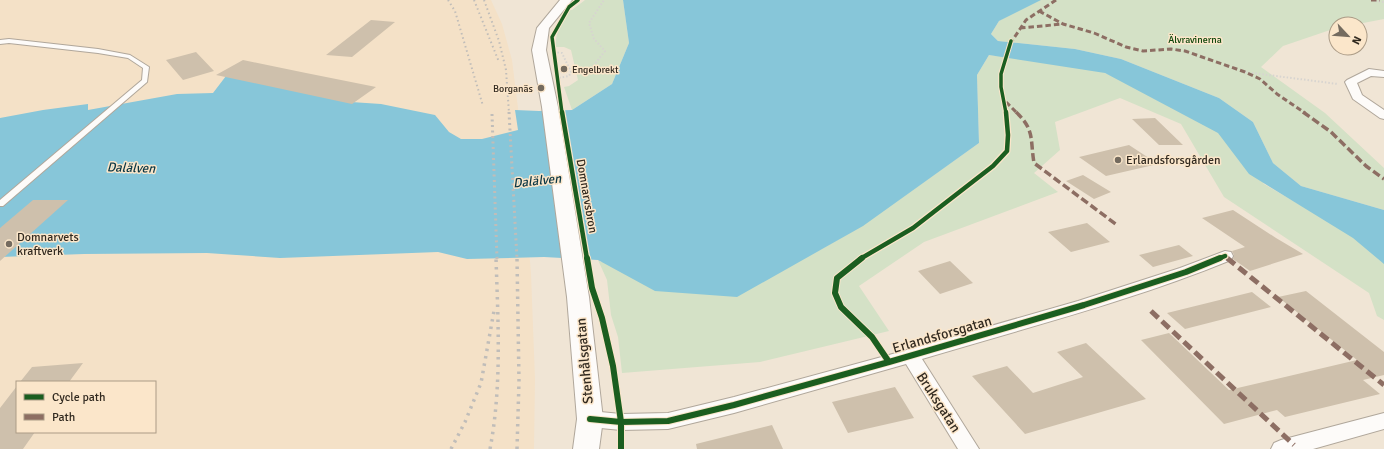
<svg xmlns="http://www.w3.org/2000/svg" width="1384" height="449" font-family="Signika,sans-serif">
<rect width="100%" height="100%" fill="#f0e5d5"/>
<!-- built -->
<path fill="#f4e1c7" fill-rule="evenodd" d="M 0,0 L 491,0 L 502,24 L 512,60 L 518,108 L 531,274 L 535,379 L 534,449 L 0,449 ZM 17,382 L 155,382 L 155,432 L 17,432 Z"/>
<!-- green -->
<path fill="#d4e1c6" d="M 585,0 L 623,0 L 629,43 L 612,84 L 572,110 L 564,87 L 569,86 L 578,80 L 571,50 L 564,47 L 556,47 C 555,32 561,22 570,10 L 572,10 Z
M 1035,0 L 1384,0 L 1384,19 L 1358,24 L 1336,24 L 1336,28 L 1283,46 L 1261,67 L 1325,113 L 1384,168 L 1384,210 L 1301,186 L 1273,163 L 1253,122 L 1219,98 L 1121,59 L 1075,49 L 998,41 L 991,34 L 999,21 Z
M 989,55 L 1083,64 L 1217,119 L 1264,184 L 1340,228 L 1384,258 L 1384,320 L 1377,316 L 1369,293 L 1224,197 L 1181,124 L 1120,98 L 1055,122 L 1060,150 L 1034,173 L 1058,192 L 924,242 L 859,286 L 889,331 L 760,362 L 622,373 L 618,337 L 611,315 L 607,280 L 598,260 L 601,262 L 820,250 L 863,225 L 979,143 L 977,75 Z"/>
<!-- water -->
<path fill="#87c6d9" d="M 623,0 L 1041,0 L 999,21 L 991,34 L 998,41 L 1075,49 L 1121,59 L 1219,98 L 1253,122 L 1273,163 L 1301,186 L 1384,210 L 1384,264 L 1353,238 L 1249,174 L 1218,133 L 1105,73 L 989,55 L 977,75 L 979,143 L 863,226 L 737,297 L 655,291 L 598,260 L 544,257 L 467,259 L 438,252 L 280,258 L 207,253 L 84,254 L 0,257 L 0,118 L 43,110 L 88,104 L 88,110 L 177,94 L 213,93 L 226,76 L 351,102 L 381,104 L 435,115 L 449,132 L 461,139 L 482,139 L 518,130 L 515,110 L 539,111 L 572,110 L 612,84 L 629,43 Z"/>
<!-- building -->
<path fill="#cec0ac" d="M 371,20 L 395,22 L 352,57 L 326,55 Z
M 196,52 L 214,71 L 183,80 L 166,60 Z
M 243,60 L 306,73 L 376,87 L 352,104 L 216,75 Z
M 1155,118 L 1183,145 L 1159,145 L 1132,119 Z
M 1129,145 L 1158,164 L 1106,176 L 1079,157 Z
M 1083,175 L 1111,192 L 1094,199 L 1066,181 Z
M 33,200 L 68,200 L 0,261 L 0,228 Z
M 1233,210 L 1276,238 L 1303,254 L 1250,271 L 1233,259 L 1234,255 L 1232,251 L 1245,247 L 1202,218 Z
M 1087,223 L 1110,242 L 1071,252 L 1048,232 Z
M 1179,245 L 1193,256 L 1153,267 L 1139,255 Z
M 950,261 L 973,283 L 940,294 L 918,271 Z
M 1306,291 L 1384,352 L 1384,375 L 1363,380 L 1380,394 L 1285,417 L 1277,410 L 1224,424 L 1141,340 L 1169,333 L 1229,390 L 1357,360 L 1278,297 Z
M 1252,292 L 1271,307 L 1185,329 L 1167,313 Z
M 1086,343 L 1146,399 L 1025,434 L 972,376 L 1007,366 L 1033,393 L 1083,377 L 1057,352 Z
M 83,363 L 69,382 L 20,382 L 32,367 Z
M 17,386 L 17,432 L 35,432 L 23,449 L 0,449 L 0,408 Z
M 895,387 L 914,418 L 848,433 L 832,402 Z
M 772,425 L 783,449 L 697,449 L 696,444 Z"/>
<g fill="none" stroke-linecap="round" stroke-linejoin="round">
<defs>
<path id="service" d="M 9,39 L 98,49 L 130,55 L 149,67 L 147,82 L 3,206 L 0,206 L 0,200 L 142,80 L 143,68 L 128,58 L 98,53 L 9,43 L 0,44 L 0,40 Z"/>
<path id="minor" d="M 1369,69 L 1384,71 L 1384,77 L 1371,76 L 1357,83 L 1362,95 L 1384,110 L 1384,119 L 1380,118 L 1353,99 L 1345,82 L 1347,80 Z
M 1225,251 L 1231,252 L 1233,256 L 1231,260 C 1131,301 1025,328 922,359 L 979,449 L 958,449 L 906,364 L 734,413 L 668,429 L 621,430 L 590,427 L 583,425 L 580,419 L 583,413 L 590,411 L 621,414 L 668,413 L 734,397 L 889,355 L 1078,301 L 1180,268 Z
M 1384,413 L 1384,429 L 1313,449 L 1271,449 L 1274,443 L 1281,440 Z"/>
<path id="tertiary" d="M 560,0 L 572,0 L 549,28 L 546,50 L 558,107 L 589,297 L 603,419 L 599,449 L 573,449 L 577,419 L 567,297 L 542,107 L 532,50 L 537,28 Z"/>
</defs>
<!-- service casing -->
<use href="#service" stroke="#b0a79b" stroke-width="2"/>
<!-- minor casing -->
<use href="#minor" stroke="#b0a79b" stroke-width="2"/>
<!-- tertiary casing -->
<use href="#tertiary" stroke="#b0a79b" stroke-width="2"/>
<!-- path -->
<path stroke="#d7d4d0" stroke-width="2" stroke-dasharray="1.5 2" stroke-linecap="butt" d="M 1375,1 L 1384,2
M 554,52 L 562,53 L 571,72 L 569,76 L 558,78
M 571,72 L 590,70 L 605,51 L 594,39 L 589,23 L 604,0
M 1245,72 L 1338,84"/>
<!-- service -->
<use href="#service" fill="#fdfbf9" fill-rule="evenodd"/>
<!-- minor -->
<use href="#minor" fill="#fdfbf9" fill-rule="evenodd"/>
<!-- tertiary -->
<use href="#tertiary" fill="#fdfbf9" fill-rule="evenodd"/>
<!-- rail-far2 -->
<path stroke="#c0bdb9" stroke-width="2" stroke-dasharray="1.5 3" stroke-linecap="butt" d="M 448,0 L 455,11 L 483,106
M 474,0 L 499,62
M 484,0 L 499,41 L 506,70 L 509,113"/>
<!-- rail-far1 -->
<path stroke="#c0bdb9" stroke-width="3" stroke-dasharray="2 3.5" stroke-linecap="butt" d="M 509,112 L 517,259
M 492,114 L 497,259"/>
<!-- rail -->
<path stroke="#c0bdb9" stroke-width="3.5" stroke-dasharray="2.5 5" stroke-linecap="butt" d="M 451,449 L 465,422 L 481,383 L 494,311
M 490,449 C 502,386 498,322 496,258
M 517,449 L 519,381 L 517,258"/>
<!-- quiet-far2 -->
<path stroke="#8d6e63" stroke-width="3" stroke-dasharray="5.5 3" stroke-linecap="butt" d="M 1371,0 L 1380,0
M 1039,11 L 1063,24 L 1094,33 L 1126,47 L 1143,51 L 1171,49 L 1185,51 L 1245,72 L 1260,79 L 1277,94 L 1305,113
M 1020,28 L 1063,24
M 1010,44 L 1026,20 L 1056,0
M 1006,102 L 1017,113"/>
<!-- quiet-far1 -->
<path stroke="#8d6e63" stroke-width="3.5" stroke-dasharray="8 3.5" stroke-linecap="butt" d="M 1016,112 C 1035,130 1030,139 1034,163 L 1117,225
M 1303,112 L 1331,132 L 1366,166 L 1384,179
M 1225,256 L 1229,259"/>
<!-- quiet -->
<path stroke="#8d6e63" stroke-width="5" stroke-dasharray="10 5" stroke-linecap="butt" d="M 1227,258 L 1384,385
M 1151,311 L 1294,445"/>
<defs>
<path id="cycleway-far2" d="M 562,113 L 552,37 L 569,7 L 578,0
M 1006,113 L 1001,87 L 1001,74 L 1011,41"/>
<path id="cycleway-far1" d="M 562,112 L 587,259
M 860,259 L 913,228 L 993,166 L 1007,151 L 1008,135 L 1006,112
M 1218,259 L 1225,256"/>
<path id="cycleway" d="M 587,258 L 592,288 L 602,318 L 613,366 L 621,422 L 621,449
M 862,258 L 837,278 L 835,293 L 841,307 L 872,337 L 889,362
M 590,419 L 621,422 L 668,421 L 734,405 L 889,362 L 1084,305 L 1186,272 L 1220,258"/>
</defs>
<!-- cycleway-far2 casing -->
<use href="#cycleway-far2" stroke="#fbe6ca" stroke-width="5.5"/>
<!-- cycleway-far1 casing -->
<use href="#cycleway-far1" stroke="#fbe6ca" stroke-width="7"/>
<!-- cycleway casing -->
<use href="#cycleway" stroke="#fbe6ca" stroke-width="8"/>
<!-- cycleway-far2 -->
<use href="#cycleway-far2" stroke="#1b5e20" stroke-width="3.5"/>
<!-- cycleway-far1 -->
<use href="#cycleway-far1" stroke="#1b5e20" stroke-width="4.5"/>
<!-- cycleway -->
<use href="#cycleway" stroke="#1b5e20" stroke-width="6"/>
</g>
<!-- markers -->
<g fill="#746b5f" stroke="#fbe6ca" stroke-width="1.5">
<circle cx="564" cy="69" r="4"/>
<circle cx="541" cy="88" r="4"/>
<circle cx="1118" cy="160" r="4"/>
<circle cx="9" cy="244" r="4"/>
</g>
<g text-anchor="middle" stroke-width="3" stroke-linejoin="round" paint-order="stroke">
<!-- far-park labels -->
<g font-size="10" fill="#0d4509" stroke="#fbe6ca">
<text x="1195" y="43">Älvravinerna</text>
</g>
<!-- far-poi labels -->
<g font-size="10" fill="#322a20" stroke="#fbe6ca" text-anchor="start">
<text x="572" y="73">Engelbrekt</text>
<text x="533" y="92" text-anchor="end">Borganäs</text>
</g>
<!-- poi labels -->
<g font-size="12" fill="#322a20" stroke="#fbe6ca" text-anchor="start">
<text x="1126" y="164">Erlandsforsgården</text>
<text x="17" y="241">Domnarvets<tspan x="17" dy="14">kraftverk</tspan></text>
</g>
<!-- street labels -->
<g font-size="12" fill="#322a20" stroke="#fbe6ca">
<text transform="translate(587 196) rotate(80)" y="4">Domnarvsbron</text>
</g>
<!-- water labels -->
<g font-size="13" font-style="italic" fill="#093644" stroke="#fbe6ca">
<text transform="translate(131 167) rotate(2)" y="5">Dalälven</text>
<text transform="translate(537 180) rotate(-6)" y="5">Dalälven</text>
</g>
<!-- near-street labels -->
<g font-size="14" fill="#322a20" stroke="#fbe6ca">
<text transform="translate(942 334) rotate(-16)" y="5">Erlandsforsgatan</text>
<text transform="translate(584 361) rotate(-95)" y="5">Stenhålsgatan</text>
<text transform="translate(939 402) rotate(57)" y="5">Bruksgatan</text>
</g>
</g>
<!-- legend -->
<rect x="16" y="381" width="140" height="52" fill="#fbe6ca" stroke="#ab9b86"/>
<rect x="24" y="394" width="20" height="6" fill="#1b5e20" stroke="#ab9b86"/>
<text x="52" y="401" font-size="12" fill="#322a20">Cycle path</text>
<rect x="24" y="414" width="20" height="6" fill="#8d6e63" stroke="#ab9b86"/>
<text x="52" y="421" font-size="12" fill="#322a20">Path</text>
<!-- north arrow -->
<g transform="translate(1348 36) rotate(116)"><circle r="19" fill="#fbe6ca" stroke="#ab9b86"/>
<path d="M0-3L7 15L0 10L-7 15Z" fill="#746b5f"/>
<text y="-6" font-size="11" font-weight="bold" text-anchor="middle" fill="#322a20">N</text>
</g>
</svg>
